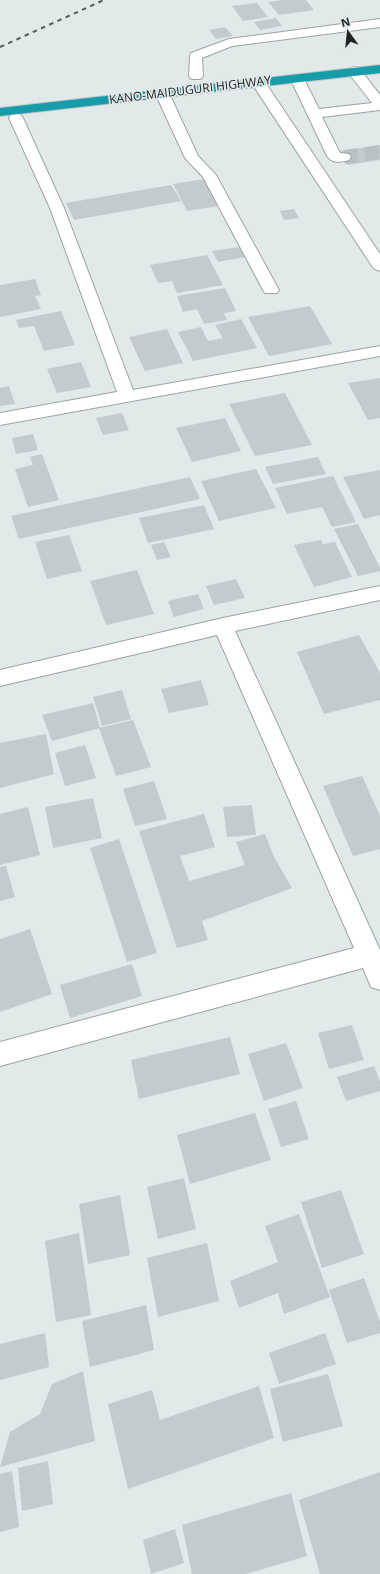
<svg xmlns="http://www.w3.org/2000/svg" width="380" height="1574" font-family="'Open Sans',sans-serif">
<rect width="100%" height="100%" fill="#e1e9e9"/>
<!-- building -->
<path fill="#c3cbcc" d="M 283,0 L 306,0 L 314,10 L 279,15 L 268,2 Z
M 257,3 L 268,17 L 243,21 L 232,6 Z
M 276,18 L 282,26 L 260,30 L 254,22 Z
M 225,27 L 233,36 L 216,39 L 209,30 Z
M 380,145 L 380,160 L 348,165 L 340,151 Z
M 204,179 L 219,206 L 187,211 L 173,184 Z
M 171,185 L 181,201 L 74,220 L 66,203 Z
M 294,209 L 299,218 L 284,220 L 280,211 Z
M 239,247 L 245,257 L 218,262 L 212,251 Z
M 207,255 L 223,285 L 177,293 L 172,281 L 158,283 L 150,265 Z
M 35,279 L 41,295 L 35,296 L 41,309 L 0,317 L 0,285 Z
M 225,288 L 236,311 L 224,313 L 227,320 L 204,324 L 197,309 L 183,312 L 177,296 Z
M 310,306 L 332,344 L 269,356 L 248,317 Z
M 61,311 L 75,345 L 44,351 L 34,326 L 19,328 L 16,320 Z
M 241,319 L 257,348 L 193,361 L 178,332 L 201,327 L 208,341 L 223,338 L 215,325 Z
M 167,329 L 183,363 L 145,371 L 129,337 Z
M 81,362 L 91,387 L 57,393 L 47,369 Z
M 380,378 L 380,418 L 368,420 L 348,383 Z
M 9,386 L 15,404 L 0,406 L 0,388 Z
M 285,393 L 312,445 L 255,456 L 229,404 Z
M 122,413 L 129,430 L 103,435 L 96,418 Z
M 225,418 L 241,451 L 192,462 L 176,428 Z
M 33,434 L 38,450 L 16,454 L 12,438 Z
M 42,454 L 59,500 L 28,507 L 15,469 L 33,465 L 30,457 Z
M 318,457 L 326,474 L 273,484 L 265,467 Z
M 256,469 L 276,508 L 219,521 L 201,481 Z
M 380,470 L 380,515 L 364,519 L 343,477 Z
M 333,476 L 356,522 L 332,527 L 322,507 L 287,514 L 275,488 Z
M 190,477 L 200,499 L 19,539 L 11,516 Z
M 204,505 L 214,529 L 148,543 L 139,518 Z
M 358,524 L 380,568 L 380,571 L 358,576 L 334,529 Z
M 69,535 L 82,571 L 47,579 L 35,542 Z
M 321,540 L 323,544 L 335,542 L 352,577 L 314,587 L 294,545 Z
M 164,542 L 171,557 L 157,560 L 151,545 Z
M 137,570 L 154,614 L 106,625 L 90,581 Z
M 236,579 L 245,598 L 214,605 L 206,586 Z
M 198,594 L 204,609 L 174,617 L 168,601 Z
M 359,635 L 380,673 L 380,700 L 324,714 L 297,652 Z
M 201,680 L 209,705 L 169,713 L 161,689 Z
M 122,690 L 131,719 L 102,726 L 93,697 Z
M 93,703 L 100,728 L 52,741 L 42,715 Z
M 133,720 L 151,767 L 116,776 L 99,728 Z
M 46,734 L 54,774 L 0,788 L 0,743 Z
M 85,745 L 96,778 L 65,786 L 55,753 Z
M 362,776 L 380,816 L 380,849 L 353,856 L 323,786 Z
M 154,781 L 167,819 L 135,826 L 123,789 Z
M 93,798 L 102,838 L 53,848 L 45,807 Z
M 252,805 L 256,835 L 227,837 L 223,807 Z
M 28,807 L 40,855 L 0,865 L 0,814 Z
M 204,814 L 215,847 L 180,856 L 189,881 L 245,865 L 236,842 L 265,834 L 274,857 L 292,888 L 202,921 L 208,940 L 177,948 L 139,831 Z
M 119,839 L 157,953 L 127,962 L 90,848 Z
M 6,866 L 15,897 L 0,901 L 0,867 Z
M 30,929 L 52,994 L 0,1012 L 0,939 Z
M 132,964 L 142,996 L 70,1018 L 60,985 Z
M 352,1025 L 364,1060 L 329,1069 L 318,1033 Z
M 230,1037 L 240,1074 L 139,1099 L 131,1060 Z
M 286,1043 L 303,1088 L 264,1101 L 248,1054 Z
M 374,1066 L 380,1082 L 380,1091 L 346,1101 L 337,1077 Z
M 296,1101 L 309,1139 L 281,1147 L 268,1109 Z
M 255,1113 L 271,1160 L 190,1184 L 177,1135 Z
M 184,1178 L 196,1229 L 158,1239 L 147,1187 Z
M 341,1190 L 364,1254 L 322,1268 L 301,1202 Z
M 120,1195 L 130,1255 L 88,1264 L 79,1204 Z
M 299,1214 L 330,1297 L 284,1314 L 278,1293 L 239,1308 L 230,1281 L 278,1262 L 265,1226 Z
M 79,1233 L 91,1315 L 56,1322 L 45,1241 Z
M 207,1243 L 219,1301 L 158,1317 L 147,1258 Z
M 364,1278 L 380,1322 L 380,1333 L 347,1343 L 329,1290 Z
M 146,1305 L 154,1350 L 90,1367 L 82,1321 Z
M 45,1333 L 49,1367 L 0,1380 L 0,1344 Z
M 325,1333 L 336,1364 L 279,1384 L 269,1353 Z
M 83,1371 L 95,1441 L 0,1467 L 10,1432 L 40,1414 L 52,1384 Z
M 328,1374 L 343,1426 L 283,1442 L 270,1389 Z
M 259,1386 L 274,1438 L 128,1489 L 108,1404 L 152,1390 L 160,1420 Z
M 48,1461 L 53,1504 L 22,1511 L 18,1468 Z
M 12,1471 L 19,1527 L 0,1532 L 0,1474 Z
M 380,1472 L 380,1574 L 320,1574 L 299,1500 Z
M 291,1493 L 307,1556 L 246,1574 L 192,1574 L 182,1525 Z
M 175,1529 L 184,1563 L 151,1574 L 143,1540 Z"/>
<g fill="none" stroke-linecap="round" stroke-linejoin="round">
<!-- minor-tunnel -->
<path stroke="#bac1c2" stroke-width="14" stroke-dasharray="14 7" stroke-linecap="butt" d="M 344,157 L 380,152"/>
<defs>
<path id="minor" d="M 380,19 L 380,27 L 232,46 L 202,58 L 203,76 L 201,79 L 191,79 L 189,76 L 190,56 L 191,53 L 229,39 Z
M 354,67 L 359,68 L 380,95 L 380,110 L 322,117 L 340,153 L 349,154 L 351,157 L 349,160 C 341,162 332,164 327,156 L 290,78 L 292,75 L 302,75 L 319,109 L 372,103 L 347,71 Z
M 258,78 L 263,79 L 380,254 L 380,271 L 375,269 L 372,266 L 251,82 L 253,79 Z
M 163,91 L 168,92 L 170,95 L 198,156 L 216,175 L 279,290 L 277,293 L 265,293 L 263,290 L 203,177 L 185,158 L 156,95 L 158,92 Z
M 16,114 L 21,115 L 23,118 L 64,208 L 133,390 L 380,346 L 380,356 L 0,425 L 0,413 L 117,392 L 50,208 L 9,118 L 11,115 Z
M 380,586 L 380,600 L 235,631 L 380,950 L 380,990 L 371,987 L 363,968 L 0,1066 L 0,1042 L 354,948 L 217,635 L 0,686 L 0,670 L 223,618 Z"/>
<path id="highway" d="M 380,65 L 380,73 L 0,116 L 0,108 Z"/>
</defs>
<!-- minor casing -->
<use href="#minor" stroke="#9ca3a4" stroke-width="2"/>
<!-- highway casing -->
<use href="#highway" stroke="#c5c6c6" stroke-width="2"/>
<!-- minor -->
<use href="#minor" fill="#fff" fill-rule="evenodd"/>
<!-- highway -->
<use href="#highway" fill="#179daa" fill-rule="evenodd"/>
<!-- rail -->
<path stroke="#565a5b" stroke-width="2" stroke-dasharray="4.5 4.5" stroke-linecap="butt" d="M 0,47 L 104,0"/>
</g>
<g text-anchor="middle" stroke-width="3.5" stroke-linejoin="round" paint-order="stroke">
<!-- far-street labels -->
<g font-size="12" fill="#202324" stroke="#e1e9e9">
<text transform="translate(190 90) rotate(-7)" y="4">KANO-MAIDUGURI HIGHWAY</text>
</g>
</g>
<!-- north arrow -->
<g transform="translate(348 32) rotate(345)" stroke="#e1e9e9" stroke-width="3" paint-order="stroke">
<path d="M0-3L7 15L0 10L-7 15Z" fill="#202324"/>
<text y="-6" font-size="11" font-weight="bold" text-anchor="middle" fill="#202324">N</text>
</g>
</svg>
